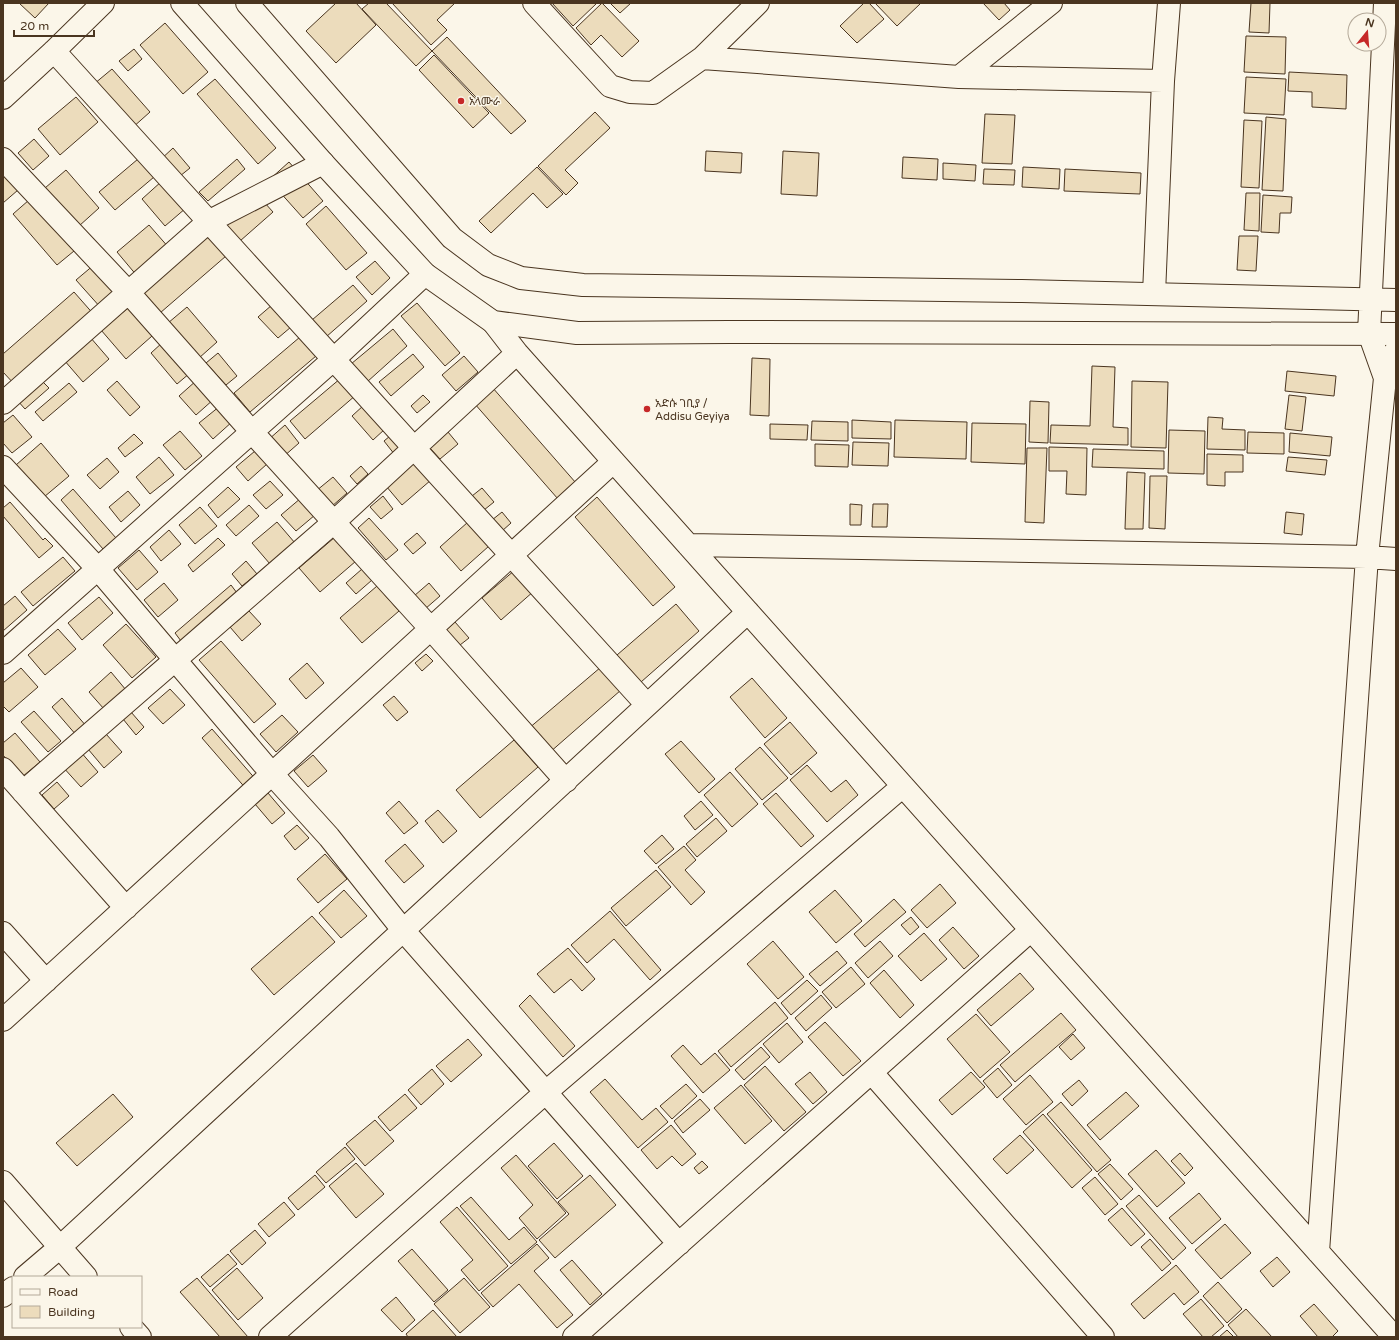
<svg xmlns="http://www.w3.org/2000/svg" width="1399" height="1340" font-family="'Varela Round','Noto Sans Ethiopic',sans-serif">
<rect width="100%" height="100%" fill="#fbf6e9"/>
<!-- building -->
<path fill="#ecdcbc" stroke="#4a3520" d="M 19,3 L 49,3 L 35,18 Z
M 336,3 L 356,3 L 376,25 L 336,63 L 306,31 Z
M 369,3 L 386,3 L 432,51 L 416,66 L 362,9 Z
M 392,3 L 455,3 L 437,20 L 447,30 L 431,45 Z
M 552,3 L 597,3 L 573,26 Z
M 602,3 L 639,41 L 622,57 L 601,35 L 591,45 L 576,28 Z
M 610,3 L 631,3 L 620,13 Z
M 864,3 L 869,3 L 884,19 L 857,43 L 840,26 Z
M 875,3 L 921,3 L 897,26 Z
M 983,3 L 1004,3 L 1010,10 L 999,20 Z
M 1251,3 L 1270,3 L 1269,33 L 1249,32 Z
M 165,23 L 208,72 L 183,94 L 140,45 Z
M 1246,36 L 1286,37 L 1285,74 L 1244,72 Z
M 447,37 L 526,121 L 511,134 L 432,51 Z
M 134,49 L 142,59 L 128,71 L 119,61 Z
M 434,55 L 489,113 L 473,128 L 419,70 Z
M 112,69 L 150,112 L 132,128 L 94,84 Z
M 1289,72 L 1347,75 L 1346,109 L 1312,107 L 1312,92 L 1288,91 Z
M 1246,77 L 1286,79 L 1284,115 L 1244,113 Z
M 215,79 L 276,148 L 258,164 L 197,94 Z
M 76,97 L 98,122 L 60,155 L 38,129 Z
M 595,112 L 610,128 L 565,170 L 578,183 L 566,195 L 538,166 Z
M 985,114 L 1015,115 L 1012,164 L 982,163 Z
M 1266,117 L 1286,119 L 1283,191 L 1262,190 Z
M 1244,120 L 1262,121 L 1259,188 L 1241,187 Z
M 34,139 L 49,156 L 33,170 L 18,153 Z
M 173,148 L 190,168 L 175,180 L 159,161 Z
M 706,151 L 742,153 L 741,173 L 705,171 Z
M 783,151 L 819,153 L 817,196 L 781,194 Z
M 903,157 L 938,159 L 937,180 L 902,178 Z
M 138,159 L 154,177 L 115,210 L 99,192 Z
M 237,159 L 245,169 L 208,201 L 199,192 Z
M 289,162 L 323,201 L 303,218 L 269,180 Z
M 943,163 L 976,165 L 975,181 L 943,179 Z
M 537,167 L 563,194 L 547,208 L 533,193 L 491,233 L 479,221 Z
M 1023,167 L 1060,169 L 1059,189 L 1022,187 Z
M 984,169 L 1015,170 L 1014,185 L 983,184 Z
M 1065,169 L 1141,173 L 1140,194 L 1064,191 Z
M 66,170 L 99,208 L 79,226 L 45,188 Z
M 3,173 L 18,190 L 3,203 Z
M 162,181 L 186,208 L 165,226 L 142,199 Z
M 255,192 L 273,212 L 240,241 L 222,221 Z
M 1246,193 L 1260,193 L 1259,231 L 1244,230 Z
M 1263,195 L 1292,197 L 1291,213 L 1280,213 L 1279,233 L 1261,232 Z
M 29,200 L 74,251 L 57,265 L 13,214 Z
M 326,206 L 367,253 L 346,270 L 306,224 Z
M 149,225 L 170,249 L 138,277 L 117,252 Z
M 206,233 L 226,256 L 160,313 L 140,290 Z
M 1239,236 L 1258,236 L 1256,271 L 1237,270 Z
M 375,261 L 390,278 L 372,295 L 356,277 Z
M 95,264 L 120,292 L 101,308 L 76,280 Z
M 353,285 L 367,301 L 326,337 L 312,320 Z
M 74,292 L 96,317 L 16,386 L 3,372 L 3,354 Z
M 417,303 L 460,353 L 445,366 L 401,316 Z
M 272,305 L 291,327 L 278,338 L 258,317 Z
M 187,307 L 217,342 L 199,358 L 168,323 Z
M 128,308 L 152,336 L 126,359 L 101,330 Z
M 393,329 L 407,346 L 367,382 L 351,364 Z
M 90,337 L 109,359 L 83,382 L 64,360 Z
M 300,337 L 316,356 L 250,412 L 234,393 Z
M 163,342 L 190,373 L 177,384 L 151,353 Z
M 218,353 L 237,376 L 226,385 L 206,363 Z
M 413,354 L 424,367 L 391,396 L 379,382 Z
M 464,356 L 478,372 L 456,391 L 442,375 Z
M 752,358 L 770,359 L 769,416 L 750,415 Z
M 1092,366 L 1115,367 L 1113,427 L 1128,428 L 1128,445 L 1050,443 L 1051,425 L 1090,426 Z
M 1287,371 L 1336,376 L 1334,396 L 1285,391 Z
M 341,378 L 356,395 L 305,439 L 290,421 Z
M 41,380 L 49,388 L 25,409 L 17,400 Z
M 197,380 L 214,399 L 196,415 L 179,396 Z
M 117,381 L 140,407 L 130,416 L 107,390 Z
M 1132,381 L 1168,382 L 1166,448 L 1131,447 Z
M 69,383 L 77,392 L 43,421 L 35,412 Z
M 492,387 L 576,483 L 558,499 L 474,403 Z
M 423,395 L 430,402 L 417,413 L 411,406 Z
M 1289,395 L 1306,397 L 1302,431 L 1285,429 Z
M 1030,401 L 1049,402 L 1048,443 L 1029,442 Z
M 364,405 L 385,429 L 373,440 L 352,416 Z
M 220,406 L 233,421 L 213,439 L 199,423 Z
M 13,415 L 32,437 L 12,453 L 3,443 L 3,423 Z
M 1208,417 L 1223,418 L 1222,429 L 1245,430 L 1245,450 L 1207,449 Z
M 852,420 L 891,422 L 891,439 L 852,438 Z
M 895,420 L 967,422 L 966,459 L 894,457 Z
M 812,421 L 848,422 L 848,441 L 811,440 Z
M 972,423 L 1026,424 L 1025,464 L 971,462 Z
M 770,424 L 808,425 L 807,440 L 770,439 Z
M 285,425 L 299,443 L 283,457 L 268,440 Z
M 1169,430 L 1205,431 L 1204,474 L 1168,473 Z
M 180,431 L 202,456 L 185,470 L 163,445 Z
M 448,432 L 458,444 L 440,459 L 430,448 Z
M 1248,432 L 1284,433 L 1284,454 L 1247,453 Z
M 1290,433 L 1332,437 L 1330,456 L 1289,452 Z
M 134,434 L 143,443 L 125,457 L 118,448 Z
M 390,436 L 402,450 L 395,455 L 384,441 Z
M 853,442 L 889,443 L 888,466 L 852,465 Z
M 41,443 L 69,476 L 44,497 L 16,465 Z
M 815,444 L 849,445 L 848,467 L 815,466 Z
M 1049,447 L 1087,448 L 1086,495 L 1066,494 L 1067,471 L 1049,471 Z
M 1027,448 L 1047,448 L 1044,523 L 1025,522 Z
M 1093,449 L 1164,451 L 1164,469 L 1092,467 Z
M 255,451 L 267,464 L 248,481 L 236,467 Z
M 1207,454 L 1243,455 L 1243,472 L 1225,472 L 1225,486 L 1207,485 Z
M 159,457 L 174,475 L 150,494 L 136,477 Z
M 1288,457 L 1327,460 L 1325,475 L 1286,471 Z
M 107,458 L 119,472 L 100,489 L 87,475 Z
M 415,462 L 431,480 L 402,505 L 386,486 Z
M 361,466 L 368,474 L 357,484 L 350,476 Z
M 1127,472 L 1145,473 L 1143,529 L 1125,529 Z
M 1150,476 L 1167,476 L 1165,529 L 1149,528 Z
M 333,477 L 347,493 L 331,507 L 316,491 Z
M 270,481 L 283,495 L 266,509 L 253,495 Z
M 228,487 L 240,499 L 218,518 L 208,505 Z
M 482,488 L 494,502 L 484,510 L 472,496 Z
M 73,489 L 116,538 L 103,549 L 61,500 Z
M 128,491 L 140,505 L 121,522 L 109,507 Z
M 383,496 L 393,509 L 381,519 L 370,507 Z
M 597,497 L 675,587 L 653,606 L 575,517 Z
M 301,498 L 315,515 L 296,531 L 281,515 Z
M 10,502 L 43,540 L 45,538 L 53,546 L 39,558 L 3,516 L 3,508 Z
M 850,504 L 862,505 L 861,525 L 850,525 Z
M 873,504 L 888,504 L 887,527 L 872,527 Z
M 249,505 L 259,516 L 236,536 L 226,525 Z
M 200,507 L 217,526 L 195,544 L 179,525 Z
M 502,512 L 511,523 L 502,531 L 492,520 Z
M 1286,512 L 1304,514 L 1302,535 L 1284,533 Z
M 369,518 L 398,550 L 386,560 L 358,528 Z
M 277,522 L 295,543 L 270,564 L 252,543 Z
M 468,522 L 489,546 L 461,571 L 440,547 Z
M 169,530 L 181,544 L 161,561 L 150,547 Z
M 417,533 L 426,543 L 413,554 L 404,544 Z
M 335,537 L 356,561 L 320,592 L 299,568 Z
M 218,538 L 225,545 L 193,572 L 188,565 Z
M 139,550 L 158,572 L 137,590 L 118,568 Z
M 63,557 L 75,571 L 33,606 L 21,592 Z
M 246,561 L 257,574 L 242,586 L 232,574 Z
M 362,569 L 372,580 L 356,594 L 346,583 Z
M 515,570 L 534,591 L 501,620 L 482,598 Z
M 164,583 L 178,600 L 158,617 L 144,600 Z
M 429,583 L 440,596 L 425,609 L 414,596 Z
M 231,585 L 237,593 L 181,641 L 175,633 Z
M 377,586 L 399,611 L 362,643 L 340,618 Z
M 15,596 L 27,610 L 3,631 L 3,606 Z
M 99,597 L 113,613 L 82,640 L 68,623 Z
M 676,604 L 699,631 L 641,682 L 617,655 Z
M 249,611 L 261,624 L 242,641 L 230,627 Z
M 455,622 L 469,638 L 460,645 L 446,630 Z
M 126,624 L 156,657 L 132,678 L 103,645 Z
M 58,629 L 76,649 L 45,675 L 28,655 Z
M 221,641 L 276,704 L 254,723 L 199,660 Z
M 426,654 L 433,661 L 422,671 L 415,663 Z
M 307,663 L 324,683 L 306,699 L 289,679 Z
M 601,667 L 621,690 L 549,753 L 528,729 Z
M 21,668 L 38,687 L 9,712 L 3,706 L 3,683 Z
M 111,672 L 126,690 L 104,709 L 89,692 Z
M 752,678 L 787,718 L 765,738 L 730,697 Z
M 170,689 L 185,705 L 163,724 L 148,708 Z
M 394,696 L 408,712 L 397,721 L 383,705 Z
M 62,698 L 87,727 L 77,736 L 52,707 Z
M 34,711 L 61,741 L 48,752 L 21,722 Z
M 131,712 L 144,727 L 136,735 L 123,719 Z
M 282,715 L 298,732 L 276,752 L 260,734 Z
M 790,722 L 817,753 L 791,775 L 764,744 Z
M 212,729 L 258,782 L 248,791 L 202,738 Z
M 15,733 L 40,762 L 22,777 L 3,755 L 3,743 Z
M 106,734 L 122,752 L 104,768 L 88,749 Z
M 514,740 L 538,767 L 480,818 L 456,790 Z
M 681,741 L 715,779 L 699,793 L 665,754 Z
M 760,747 L 788,778 L 762,800 L 735,769 Z
M 80,751 L 98,772 L 81,787 L 62,766 Z
M 313,755 L 327,771 L 308,787 L 294,771 Z
M 807,765 L 831,792 L 846,780 L 858,795 L 827,822 L 790,780 Z
M 730,772 L 758,804 L 732,827 L 704,795 Z
M 57,782 L 69,796 L 54,809 L 42,795 Z
M 268,793 L 285,813 L 272,824 L 255,804 Z
M 776,793 L 814,836 L 801,847 L 763,804 Z
M 399,801 L 418,823 L 404,834 L 386,813 Z
M 701,801 L 713,815 L 695,830 L 684,816 Z
M 438,810 L 457,831 L 443,843 L 425,821 Z
M 716,818 L 727,831 L 697,857 L 686,844 Z
M 297,825 L 309,838 L 295,850 L 284,836 Z
M 662,835 L 674,849 L 656,864 L 644,851 Z
M 405,844 L 424,866 L 404,883 L 385,861 Z
M 684,846 L 696,860 L 685,870 L 705,892 L 691,905 L 658,867 Z
M 325,854 L 347,879 L 318,903 L 297,879 Z
M 656,870 L 671,887 L 626,926 L 611,908 Z
M 940,884 L 956,903 L 927,928 L 911,910 Z
M 344,890 L 367,916 L 341,938 L 319,913 Z
M 835,890 L 862,921 L 836,943 L 809,912 Z
M 894,899 L 906,912 L 865,947 L 854,934 Z
M 610,911 L 661,970 L 650,980 L 614,939 L 587,963 L 571,945 Z
M 312,916 L 335,942 L 274,995 L 251,969 Z
M 911,917 L 919,927 L 910,935 L 901,925 Z
M 953,927 L 979,956 L 964,969 L 939,940 Z
M 924,933 L 947,959 L 921,981 L 898,956 Z
M 773,941 L 804,977 L 778,999 L 747,964 Z
M 880,941 L 893,956 L 868,978 L 855,963 Z
M 568,948 L 595,979 L 582,991 L 571,979 L 554,993 L 537,974 Z
M 837,951 L 847,963 L 820,986 L 809,974 Z
M 851,967 L 865,984 L 836,1008 L 822,992 Z
M 884,970 L 914,1005 L 900,1018 L 870,983 Z
M 1020,973 L 1034,989 L 991,1026 L 977,1010 Z
M 807,980 L 818,991 L 791,1015 L 781,1003 Z
M 530,995 L 575,1046 L 563,1057 L 519,1006 Z
M 821,995 L 832,1008 L 806,1031 L 795,1018 Z
M 775,1002 L 788,1018 L 731,1067 L 718,1051 Z
M 1061,1013 L 1076,1030 L 1015,1082 L 1000,1065 Z
M 976,1014 L 1010,1052 L 980,1078 L 947,1039 Z
M 825,1022 L 861,1061 L 843,1076 L 808,1037 Z
M 787,1023 L 803,1042 L 779,1063 L 763,1044 Z
M 1073,1034 L 1085,1048 L 1071,1060 L 1059,1047 Z
M 468,1039 L 482,1055 L 451,1082 L 436,1066 Z
M 683,1045 L 701,1065 L 715,1053 L 730,1070 L 703,1093 L 671,1056 Z
M 761,1047 L 770,1057 L 744,1080 L 735,1070 Z
M 765,1066 L 806,1112 L 784,1131 L 744,1085 Z
M 998,1068 L 1012,1085 L 997,1098 L 983,1081 Z
M 432,1069 L 444,1084 L 421,1105 L 408,1090 Z
M 810,1072 L 827,1092 L 813,1104 L 795,1084 Z
M 971,1072 L 985,1087 L 952,1115 L 939,1100 Z
M 1030,1075 L 1053,1102 L 1026,1125 L 1003,1099 Z
M 605,1079 L 642,1120 L 656,1108 L 668,1122 L 638,1148 L 590,1092 Z
M 1079,1080 L 1088,1091 L 1072,1106 L 1062,1094 Z
M 686,1084 L 697,1096 L 672,1119 L 660,1106 Z
M 741,1085 L 772,1121 L 745,1144 L 714,1108 Z
M 1126,1092 L 1139,1106 L 1100,1140 L 1087,1125 Z
M 113,1094 L 133,1117 L 77,1166 L 56,1143 Z
M 405,1094 L 417,1108 L 390,1131 L 378,1117 Z
M 700,1099 L 710,1110 L 683,1133 L 674,1121 Z
M 1061,1102 L 1111,1160 L 1097,1172 L 1047,1114 Z
M 1043,1114 L 1092,1170 L 1072,1188 L 1023,1132 Z
M 375,1120 L 394,1141 L 365,1166 L 346,1144 Z
M 671,1125 L 696,1154 L 682,1166 L 672,1156 L 657,1169 L 641,1150 Z
M 1020,1135 L 1034,1150 L 1007,1174 L 993,1159 Z
M 554,1143 L 583,1176 L 557,1199 L 528,1166 Z
M 345,1147 L 355,1159 L 326,1183 L 316,1172 Z
M 1156,1150 L 1185,1183 L 1157,1207 L 1128,1174 Z
M 1180,1153 L 1193,1168 L 1185,1176 L 1171,1161 Z
M 516,1155 L 566,1213 L 537,1239 L 519,1218 L 533,1205 L 501,1168 Z
M 702,1161 L 708,1167 L 699,1174 L 694,1168 Z
M 356,1163 L 384,1194 L 356,1218 L 329,1186 Z
M 1110,1164 L 1133,1189 L 1121,1200 L 1098,1174 Z
M 315,1175 L 325,1187 L 298,1210 L 288,1198 Z
M 590,1175 L 616,1205 L 555,1258 L 539,1240 L 569,1214 L 558,1202 Z
M 1095,1177 L 1118,1204 L 1105,1215 L 1082,1188 Z
M 1199,1193 L 1221,1219 L 1192,1244 L 1169,1218 Z
M 1139,1195 L 1186,1248 L 1173,1260 L 1126,1206 Z
M 471,1197 L 509,1240 L 524,1227 L 537,1242 L 511,1264 L 460,1206 Z
M 284,1202 L 295,1215 L 269,1237 L 258,1224 Z
M 457,1207 L 508,1266 L 479,1291 L 461,1270 L 473,1260 L 440,1222 Z
M 1122,1208 L 1145,1234 L 1131,1246 L 1108,1220 Z
M 1225,1224 L 1251,1253 L 1221,1279 L 1195,1250 Z
M 255,1230 L 266,1243 L 242,1265 L 230,1251 Z
M 1150,1239 L 1171,1263 L 1162,1271 L 1141,1247 Z
M 537,1244 L 549,1258 L 534,1271 L 573,1315 L 557,1328 L 519,1284 L 493,1307 L 481,1293 Z
M 412,1249 L 448,1290 L 434,1302 L 398,1261 Z
M 228,1254 L 237,1264 L 210,1287 L 201,1277 Z
M 1277,1257 L 1290,1272 L 1273,1287 L 1260,1271 Z
M 572,1260 L 602,1294 L 590,1305 L 560,1270 Z
M 1176,1265 L 1199,1292 L 1184,1305 L 1174,1293 L 1144,1319 L 1131,1304 Z
M 237,1268 L 263,1298 L 238,1320 L 212,1290 Z
M 197,1278 L 248,1337 L 220,1337 L 180,1292 Z
M 464,1278 L 490,1307 L 460,1333 L 434,1304 Z
M 1218,1282 L 1242,1309 L 1227,1323 L 1203,1296 Z
M 396,1297 L 415,1320 L 402,1332 L 381,1310 Z
M 1201,1299 L 1224,1326 L 1211,1337 L 1203,1337 L 1183,1314 Z
M 1314,1304 L 1338,1331 L 1332,1337 L 1318,1337 L 1300,1316 Z
M 1246,1309 L 1272,1337 L 1238,1337 L 1228,1325 Z
M 433,1310 L 457,1337 L 408,1337 L 406,1334 Z
M 1227,1330 L 1234,1337 L 1219,1337 Z"/>
<g fill="none" stroke-linecap="round" stroke-linejoin="round">
<defs>
<path id="minor" d="M 534,3 L 610,86 L 630,92 L 653,93 L 702,58 L 758,3
M 54,51 L 647,705
M 702,58 L 959,77 L 1163,81
M 959,77 L 1051,3
M 3,98 L 54,51 L 103,3
M 3,159 L 129,293 L 252,432 L 431,629 L 566,781
M 1154,294 L 1163,81 L 1169,3
M 493,322 L 517,353 L 1394,1337
M 1369,333 L 1385,378
M 3,403 L 208,222 L 323,163
M 3,467 L 98,569 L 272,774 L 329,837 L 403,930 L 679,1244
M 688,545 L 1367,557 L 1396,559
M 3,653 L 334,359 L 425,274
M 3,769 L 126,908
M 23,792 L 334,522 L 517,353
M 3,933 L 46,981
M 3,1020 L 613,462
M 872,1073 L 1103,1337
M 3,1182 L 86,1277
M 1318,1252 L 1367,557 L 1385,378 L 1396,350
M 25,1277 L 59,1248 L 748,612
M 3,1296 L 13,1288
M 131,1327 L 140,1337
M 270,1337 L 546,1092 L 903,786
M 574,1337 L 1031,930"/>
<path id="secondary" d="M 182,3 L 323,163 L 425,274 L 493,322 L 577,333 L 729,332 L 1396,334
M 247,3 L 452,238 L 488,265 L 521,278 L 583,285 L 1022,291 L 1396,300
M 1369,333 L 1385,3"/>
</defs>
<!-- minor casing -->
<use href="#minor" stroke="#4a3520" stroke-width="24"/>
<!-- secondary casing -->
<use href="#secondary" stroke="#4a3520" stroke-width="24"/>
<!-- minor -->
<use href="#minor" stroke="#fbf6e9" stroke-width="22"/>
<!-- secondary -->
<use href="#secondary" stroke="#fbf6e9" stroke-width="22"/>
</g>
<!-- markers -->
<g fill="#c62828" stroke="#fbf6e9" stroke-width="1.5">
<circle cx="461" cy="101" r="4"/>
<circle cx="647" cy="409" r="4"/>
</g>
<g text-anchor="middle" stroke-width="3" stroke-linejoin="round" paint-order="stroke">
<!-- poi labels -->
<g font-size="11" fill="#4a3520" stroke="#fbf6e9" text-anchor="start">
<text x="469" y="105">አላሙራ</text>
<text x="655" y="407">አድሱ ገቢያ /<tspan x="655" dy="13">Addisu Geyiya</tspan></text>
</g>
</g>
<!-- border -->
<rect width="1399" height="1340" fill="none" stroke="#4a3520" stroke-width="8"/>
<!-- legend -->
<rect x="12" y="1276" width="130" height="52" fill="#fbf6e9" stroke="#b4a999"/>
<rect x="20" y="1289" width="20" height="6" fill="#fbf6e9" stroke="#b4a999"/>
<text x="48" y="1296" font-size="12" fill="#4a3520">Road</text>
<rect x="20" y="1306" width="20" height="12" fill="#ecdcbc" stroke="#b4a999"/>
<text x="48" y="1316" font-size="12" fill="#4a3520">Building</text>
<!-- north arrow -->
<g transform="translate(1367 32) rotate(17)"><circle r="19" fill="#fbf6e9" stroke="#b4a999"/>
<path d="M0-3L7 15L0 10L-7 15Z" fill="#c62828"/>
<text y="-6" font-size="11" font-weight="bold" text-anchor="middle" fill="#4a3520">N</text>
</g>
<!-- scale -->
<path d="M14 30v6h80v-6" fill="none" stroke="#4a3520" stroke-width="2"/>
<text x="20" y="30" font-size="12" fill="#4a3520" stroke="#fbf6e9" stroke-width="3" paint-order="stroke">20 m</text>
</svg>
